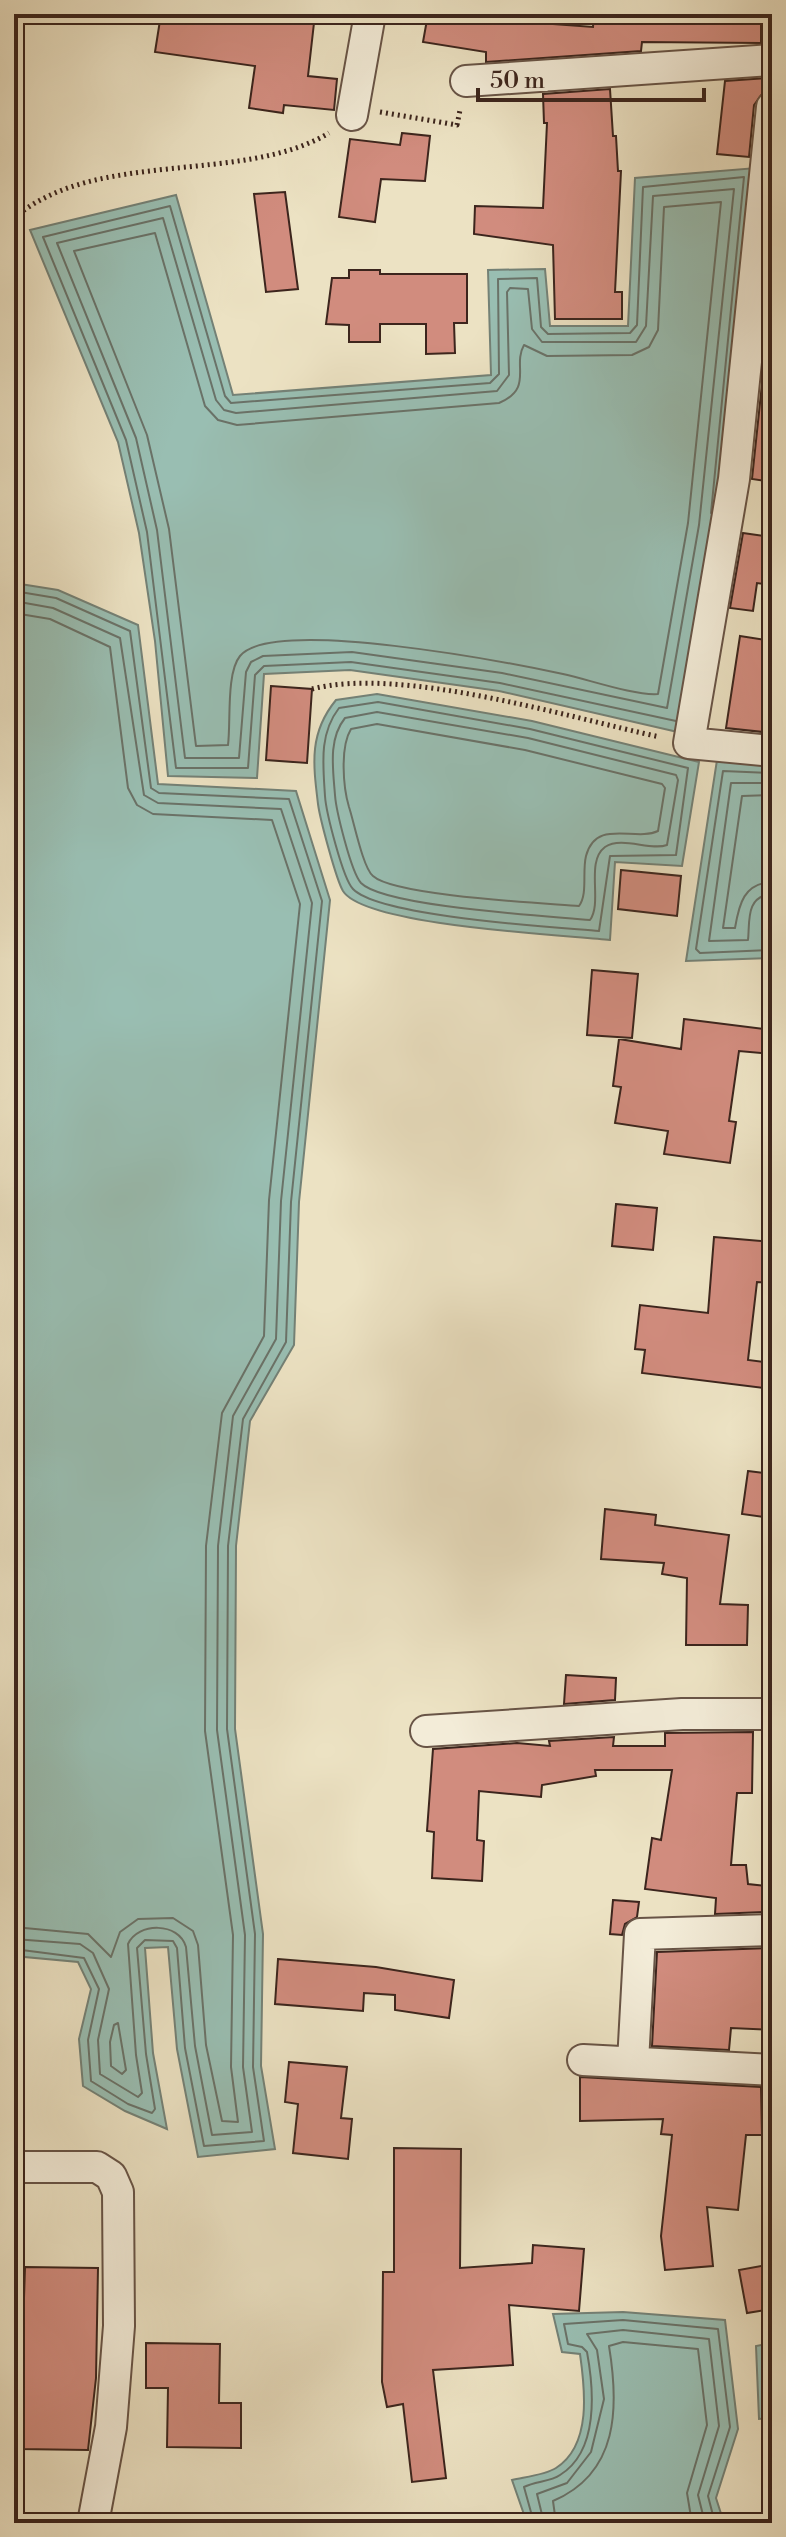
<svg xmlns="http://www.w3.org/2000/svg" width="786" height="2537" font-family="'Libre Bodoni',serif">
<rect width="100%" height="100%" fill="#ece2c3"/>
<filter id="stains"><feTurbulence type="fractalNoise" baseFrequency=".0025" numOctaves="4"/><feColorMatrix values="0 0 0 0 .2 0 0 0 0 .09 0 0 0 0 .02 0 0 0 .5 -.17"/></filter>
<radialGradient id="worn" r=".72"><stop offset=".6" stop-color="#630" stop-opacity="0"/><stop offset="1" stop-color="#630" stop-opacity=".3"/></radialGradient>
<!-- water -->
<path fill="#99beb2" stroke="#748176" stroke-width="2" d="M 756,168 L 731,417 L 682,733 L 499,691 L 350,670 L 264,674 L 257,778 L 168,776 L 155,641 L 139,533 L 118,442 L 30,230 L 176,195 L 233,395 L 491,375 L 488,270 L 545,269 L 550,326 L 628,326 L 635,178 Z
M 14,583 L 58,590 L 138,625 L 158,784 L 296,791 L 330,900 L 299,1202 L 294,1345 L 250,1421 L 236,1546 L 235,1729 L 263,1934 L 261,2066 L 275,2149 L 198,2157 L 177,2049 L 168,1947 L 145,1948 L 153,2053 L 167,2129 L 125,2111 L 83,2086 L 79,2039 L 91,1989 L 78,1962 L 14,1956 Z
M 377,694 L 532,721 L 699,762 L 682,866 L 615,862 L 610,940 C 564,935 365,926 343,891 C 336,879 320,819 318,804 C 313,763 309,733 336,700 Z
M 717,760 L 772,766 L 772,895 L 765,928 L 772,930 L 772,958 L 686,961 Z
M 623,2312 L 725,2320 L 738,2429 L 716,2498 L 724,2523 L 527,2523 L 512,2480 C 525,2477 545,2475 556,2468 C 592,2445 585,2389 580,2354 L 562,2352 L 553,2314 Z
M 772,2343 L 772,2418 L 759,2419 L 756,2346 Z"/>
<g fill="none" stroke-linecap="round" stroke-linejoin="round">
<!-- shore -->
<path stroke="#6a7268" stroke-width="2" d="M 734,189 L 699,525 L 667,708 L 502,673 L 352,652 L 263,656 L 251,662 L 246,672 L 239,758 L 185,758 L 157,530 L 136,438 L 57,243 L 163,218 L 216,400 L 224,410 L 236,413 L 497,391 L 509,375 L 507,292 L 510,288 L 528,289 L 532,329 L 542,342 L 636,342 L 646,326 L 653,196 Z
M 721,202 L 688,523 L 658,694 C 635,696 587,679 563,674 C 511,663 273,616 240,656 C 226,673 231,722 228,745 L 196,746 L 169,529 L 147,435 L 74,251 L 155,233 L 205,406 L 218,420 L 237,425 L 499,403 C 534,388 512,366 524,345 L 547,356 L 632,355 L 649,347 L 658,330 L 664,207 Z
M 14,591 L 56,598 L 130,631 L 151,788 L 159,793 L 289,799 L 322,901 L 291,1202 L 286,1342 L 243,1419 L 228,1546 L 227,1729 L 255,1934 L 253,2067 L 264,2141 L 204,2146 L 185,2048 L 177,1948 L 173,1941 L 145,1940 L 137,1948 L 146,2054 L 155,2109 L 152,2113 L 128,2104 L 91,2081 L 88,2040 L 99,1989 L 84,1958 L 14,1949
M 14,601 L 53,608 L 120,638 L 144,795 L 158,803 L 281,809 L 312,903 L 281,1201 L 276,1339 L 233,1416 L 218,1546 L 217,1730 L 245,1935 L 243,2067 L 252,2132 L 212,2135 L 195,2046 L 186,1947 C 179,1922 138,1922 128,1944 L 136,2055 L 142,2093 L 138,2097 L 100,2074 L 98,2040 L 109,1989 L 93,1953 L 80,1944 L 14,1939
M 14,613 L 50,619 L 110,647 L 128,788 L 137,805 L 153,814 L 272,820 L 300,904 L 269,1200 L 264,1336 L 222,1413 L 206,1546 L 205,1731 L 233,1935 L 231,2067 L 238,2122 L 222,2121 L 206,2045 L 198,1945 L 193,1931 L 173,1918 L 138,1919 L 120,1932 L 111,1957 L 88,1934 L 14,1927
M 378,702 L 530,729 L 688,768 L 676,855 L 610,856 L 599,931 C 554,927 380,917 353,889 C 343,879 326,812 325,796 C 323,764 319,734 339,708 Z
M 377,712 L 528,738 L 676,775 L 678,780 L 667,845 C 650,851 622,836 605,847 C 585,862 603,902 590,920 C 550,916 384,907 361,883 C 351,872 336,810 335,795 C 333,769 328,739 345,718 Z
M 676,721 L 500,683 L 351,662 L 264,666 L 255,675 L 248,768 L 176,768 L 147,532 L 126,440 L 43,237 L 170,206 L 225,396 L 231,403 L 490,383 L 499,374 L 498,279 L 537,278 L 541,327 L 548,334 L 630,333 L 637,325 L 643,187 L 744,177 L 711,513
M 377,724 L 525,750 L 662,784 L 665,788 L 658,831 C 635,842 596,818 586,856 C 582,872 588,894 579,906 C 543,903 395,896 373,876 C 363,868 354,822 349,807 C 343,787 340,747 351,729 Z
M 772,773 L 723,771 L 696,949 L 700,953 L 772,950
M 772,783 L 731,783 L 709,941 L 748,940 C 750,922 745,896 772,894
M 772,795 L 742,796 L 723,928 L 735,928 C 739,904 744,883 772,882
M 118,2023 L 126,2070 L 122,2074 L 111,2066 L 110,2042 L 114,2025 Z
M 534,2523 L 524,2487 C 535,2481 550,2482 560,2475 C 599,2451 594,2390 587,2352 L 582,2347 L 568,2344 L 564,2324 L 623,2320 L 718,2329 L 730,2427 L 708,2496 L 715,2523
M 544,2523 L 537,2494 L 567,2483 L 591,2452 L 604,2399 L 597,2350 L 587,2334 L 623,2330 L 709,2339 L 719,2426 L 698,2495 L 705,2523
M 556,2523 L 553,2501 C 619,2473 619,2407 609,2346 L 623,2342 L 698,2349 L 707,2425 L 687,2493 L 692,2523"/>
</g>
<!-- building -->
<path fill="#d18c7e" stroke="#3c251d" stroke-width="2" d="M 161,14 L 223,19 L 224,14 L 263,19 L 264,14 L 315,14 L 308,76 L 337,79 L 334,110 L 284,105 L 283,113 L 249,108 L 255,66 L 155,52 Z
M 428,14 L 541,14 L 540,23 L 593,27 L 594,14 L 761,14 L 761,43 L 642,42 L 641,51 L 486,62 L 486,52 L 423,42 Z
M 767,78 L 765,90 L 754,105 L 749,157 L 717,154 L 725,81 Z
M 610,89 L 613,136 L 616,136 L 618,171 L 621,171 L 615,292 L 622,292 L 622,319 L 555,319 L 553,245 L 474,234 L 475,206 L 543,208 L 547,123 L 544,123 L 543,94 Z
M 402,133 L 430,136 L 425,181 L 381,179 L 375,222 L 339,217 L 350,139 L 400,145 Z
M 285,192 L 298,289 L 266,292 L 254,194 Z
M 349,270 L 380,270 L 380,274 L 467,274 L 467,323 L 454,323 L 455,353 L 426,354 L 426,324 L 380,324 L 380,342 L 349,342 L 349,325 L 326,324 L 332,278 L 349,278 Z
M 764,365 L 772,365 L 772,482 L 752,479 Z
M 743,533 L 772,537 L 772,585 L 757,583 L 753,611 L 730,608 Z
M 740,636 L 772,641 L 772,733 L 726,728 Z
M 271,686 L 312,689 L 307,763 L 266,760 Z
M 621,870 L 681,876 L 677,916 L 618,909 Z
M 592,970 L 638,974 L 632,1038 L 587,1035 Z
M 684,1019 L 772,1030 L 772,1054 L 739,1051 L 729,1121 L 736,1122 L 730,1163 L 664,1154 L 668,1131 L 615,1123 L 621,1087 L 613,1086 L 619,1039 L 681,1049 Z
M 616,1204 L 657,1208 L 653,1250 L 612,1246 Z
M 714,1237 L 772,1242 L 772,1283 L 757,1282 L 748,1360 L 772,1363 L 772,1389 L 642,1373 L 645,1350 L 635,1349 L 640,1305 L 708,1313 Z
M 748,1471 L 772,1474 L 772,1518 L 742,1514 Z
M 605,1509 L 656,1515 L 655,1525 L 729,1535 L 720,1604 L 748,1605 L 747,1645 L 686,1645 L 687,1578 L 662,1574 L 664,1563 L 601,1559 Z
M 566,1675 L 616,1678 L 615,1700 L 564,1704 Z
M 753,1732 L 752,1793 L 737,1793 L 731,1865 L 746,1865 L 748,1884 L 767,1886 L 765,1912 L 715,1914 L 716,1898 L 645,1889 L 652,1838 L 661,1840 L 672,1770 L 595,1770 L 596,1776 L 542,1785 L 541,1797 L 479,1791 L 477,1840 L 484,1841 L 482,1881 L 432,1878 L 434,1832 L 427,1831 L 433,1749 L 517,1743 L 550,1746 L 549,1741 L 614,1737 L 613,1746 L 665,1746 L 665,1733 Z
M 613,1900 L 639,1902 L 637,1917 L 625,1924 L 622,1935 L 610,1934 Z
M 772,1948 L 772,2030 L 731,2028 L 729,2050 L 652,2046 L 657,1952 Z
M 278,1959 L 376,1967 L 454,1980 L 449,2018 L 395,2010 L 395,1995 L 364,1993 L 363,2011 L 275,2004 Z
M 289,2062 L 347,2067 L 341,2118 L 352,2119 L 348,2159 L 293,2153 L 298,2104 L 285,2102 Z
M 580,2077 L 761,2087 L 762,2135 L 746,2135 L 738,2210 L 707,2207 L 713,2266 L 665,2270 L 661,2236 L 672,2135 L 661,2134 L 663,2119 L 580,2121 Z
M 394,2148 L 461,2149 L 460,2268 L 532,2263 L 533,2245 L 584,2249 L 579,2311 L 509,2305 L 513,2365 L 433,2370 L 446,2478 L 412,2482 L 403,2404 L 387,2407 L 382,2382 L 383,2272 L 394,2272 Z
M 772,2264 L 772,2309 L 747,2313 L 739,2270 Z
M 25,2267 L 98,2268 L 96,2378 L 88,2450 L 19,2449 Z
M 146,2343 L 220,2344 L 219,2403 L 241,2403 L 241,2448 L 167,2447 L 168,2388 L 146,2388 Z"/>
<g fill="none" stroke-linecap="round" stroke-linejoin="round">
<defs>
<path id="street" d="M 466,81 L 772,60
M 772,107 L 734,479 L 689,743 L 772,751
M 352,115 L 370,14
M 426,1731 L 682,1714 L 772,1714
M 583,2060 L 772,2070
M 633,2062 L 640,1934 L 772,1930
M 14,2167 L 97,2167 L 111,2176 L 118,2192 L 119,2326 L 111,2427 L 93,2523"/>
</defs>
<!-- street casing -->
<use href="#street" stroke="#685446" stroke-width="34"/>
<!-- path -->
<path stroke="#3c251d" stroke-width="5" stroke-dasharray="2 4" stroke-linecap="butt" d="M 380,112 L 457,125 L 460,110
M 14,218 C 96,148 242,185 329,133
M 312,689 C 402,666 567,717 660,737"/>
<!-- street -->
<use href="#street" stroke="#f3ecd8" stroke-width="30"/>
</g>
<!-- margin -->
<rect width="786" height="2537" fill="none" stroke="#ece2c3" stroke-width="48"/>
<rect x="16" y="16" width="754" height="2505" fill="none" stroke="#3c251d" stroke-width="4"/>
<rect x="24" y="24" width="738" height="2489" fill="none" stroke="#3c251d" stroke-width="2"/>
<!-- scale -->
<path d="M478 88v12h226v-12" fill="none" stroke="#3c251d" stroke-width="4"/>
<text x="490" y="88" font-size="24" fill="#3c251d" stroke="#f3ecd8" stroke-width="6" paint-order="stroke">50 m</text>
<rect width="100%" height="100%" filter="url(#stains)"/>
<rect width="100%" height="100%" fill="url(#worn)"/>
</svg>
